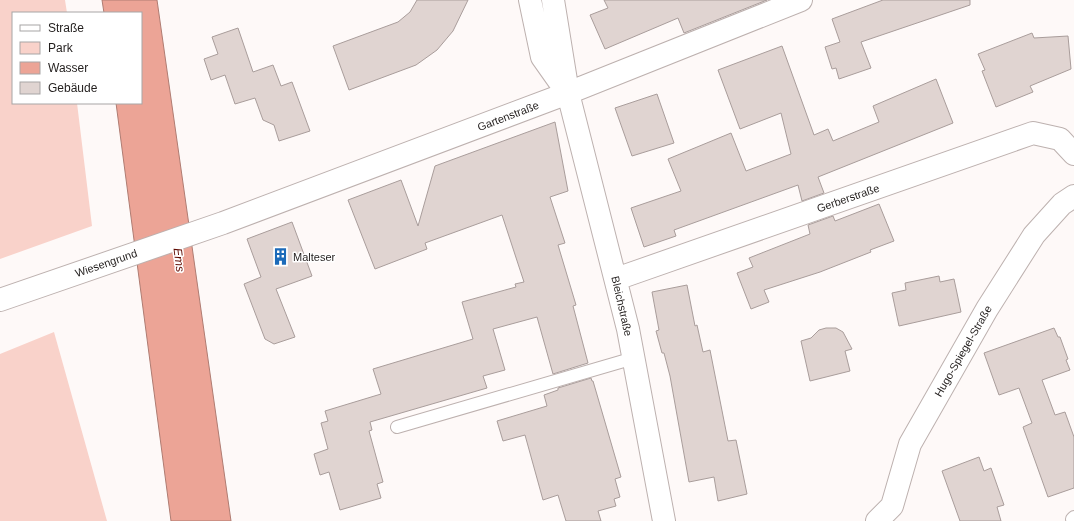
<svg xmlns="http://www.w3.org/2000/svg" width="1074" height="521" font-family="Arial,sans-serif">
<rect width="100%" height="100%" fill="#fef9f8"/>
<!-- green -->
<path fill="#f9d2ca" d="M 0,0 L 65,0 L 67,13 L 13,13 L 13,103 L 77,103 L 92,226 L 0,259 Z
M 54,332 L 107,521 L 0,521 L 0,354 Z"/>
<!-- water -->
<path fill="#eca496" stroke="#af7c72" d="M 102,0 L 157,0 L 231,521 L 171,521 L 116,103 L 141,103 L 141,13 L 104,13 Z"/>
<!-- building -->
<path fill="#e0d4d1" stroke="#a99d9b" d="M 417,0 L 468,0 L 453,31 L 437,50 L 416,65 L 349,90 L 333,46 L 398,22 L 410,12 Z
M 604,0 L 767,0 L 684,33 L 678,18 L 605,49 L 590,15 L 608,8 Z
M 883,0 L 970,0 L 970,5 L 861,42 L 871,68 L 839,79 L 836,68 L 832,69 L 825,47 L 840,42 L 832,19 Z
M 238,28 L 253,72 L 273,65 L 281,86 L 292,82 L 310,131 L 279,141 L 274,125 L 263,120 L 255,98 L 235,104 L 225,75 L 211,80 L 204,59 L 218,54 L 212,37 Z
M 1032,33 L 1034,38 L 1068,36 L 1071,69 L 1030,86 L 1033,92 L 996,107 L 982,71 L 985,70 L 978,54 Z
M 782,46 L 814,135 L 828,129 L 833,141 L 879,122 L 873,106 L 936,79 L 953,123 L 818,177 L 824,193 L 802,201 L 798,185 L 674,230 L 676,236 L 644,247 L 631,208 L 681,191 L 668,159 L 731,133 L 746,171 L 791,154 L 781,113 L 740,129 L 718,70 Z
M 657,94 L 674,143 L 632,156 L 615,108 Z
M 555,122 L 568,191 L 550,197 L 565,243 L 558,245 L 576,305 L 573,306 L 588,363 L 553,374 L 537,317 L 493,329 L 505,370 L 483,376 L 487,388 L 370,422 L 372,430 L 369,431 L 383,482 L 377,484 L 381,498 L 340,510 L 329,472 L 320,475 L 314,454 L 328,449 L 321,423 L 328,421 L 325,411 L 381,394 L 373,369 L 473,339 L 462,302 L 516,287 L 515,284 L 524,282 L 502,215 L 425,243 L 427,249 L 375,269 L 348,200 L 401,180 L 418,226 L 435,166 Z
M 879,204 L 894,241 L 870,250 L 871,252 L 820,272 L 764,290 L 769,302 L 751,309 L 737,273 L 753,267 L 749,258 L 810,234 L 808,225 L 833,216 L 835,221 Z
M 292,222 L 312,276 L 276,289 L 295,337 L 274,344 L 265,339 L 244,284 L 261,277 L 247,239 Z
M 939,276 L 940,282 L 954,279 L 961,312 L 899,326 L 892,293 L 906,290 L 905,283 Z
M 687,285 L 695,326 L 697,325 L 703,352 L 710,350 L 728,441 L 736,440 L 747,494 L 718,501 L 714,477 L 689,482 L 670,376 L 664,353 L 662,353 L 656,331 L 659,330 L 652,292 Z
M 826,328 L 836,328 L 843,332 L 852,349 L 845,351 L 850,371 L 810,381 L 801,341 L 811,338 L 819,330 Z
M 1054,328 L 1058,337 L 1060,337 L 1068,359 L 1066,360 L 1070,370 L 1042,380 L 1055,415 L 1065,412 L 1074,437 L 1074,488 L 1048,497 L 1023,427 L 1032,423 L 1019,388 L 999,395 L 984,353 Z
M 591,378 L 592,381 L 593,381 L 621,477 L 615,479 L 620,497 L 614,499 L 616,506 L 598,511 L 601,521 L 566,521 L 558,495 L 543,500 L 525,435 L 503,441 L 497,421 L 547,406 L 544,395 L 558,390 L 558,388 Z
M 979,457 L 984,471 L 991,468 L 1004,505 L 997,507 L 1001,521 L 960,521 L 942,471 Z"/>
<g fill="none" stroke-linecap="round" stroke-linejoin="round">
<defs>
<path id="service" d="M 397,427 L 634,358
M 1072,519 L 1074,517"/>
<path id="minor" d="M 530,0 L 542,57 L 566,91
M 553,0 L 568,93 L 628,329 L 664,521
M 616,279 L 1033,133 L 1060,139 L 1074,154
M 0,300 L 223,223 L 568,93 L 801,0
M 877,521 L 892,506 L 910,444 L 987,309 L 1034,235 L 1062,204 L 1074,196"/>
</defs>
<!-- service casing -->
<use href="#service" stroke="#bdb1af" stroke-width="14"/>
<!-- minor casing -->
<use href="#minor" stroke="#bdb1af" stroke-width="24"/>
<!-- service -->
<use href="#service" stroke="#fff" stroke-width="12"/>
<!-- minor -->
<use href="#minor" stroke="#fff" stroke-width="22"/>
</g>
<!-- icons -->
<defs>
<symbol id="building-bare" viewBox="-9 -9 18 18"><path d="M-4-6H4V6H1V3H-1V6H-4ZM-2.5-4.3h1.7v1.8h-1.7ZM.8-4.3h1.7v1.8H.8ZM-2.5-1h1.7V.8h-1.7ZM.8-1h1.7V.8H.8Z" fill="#1b6ab9" stroke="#fff" stroke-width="2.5" paint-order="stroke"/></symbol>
</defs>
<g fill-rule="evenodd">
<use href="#building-bare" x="268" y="244" width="25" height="25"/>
</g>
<g text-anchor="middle" stroke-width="3" stroke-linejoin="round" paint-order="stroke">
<!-- street labels -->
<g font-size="11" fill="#221e1d" stroke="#fff">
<text transform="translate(508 116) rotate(-21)" y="4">Gartenstraße</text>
<text transform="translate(848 198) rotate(-19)" y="4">Gerberstraße</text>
<text transform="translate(106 263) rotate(-19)" y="4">Wiesengrund</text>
<text transform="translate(622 306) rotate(77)" y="4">Bleichstraße</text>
<text transform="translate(963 351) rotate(-60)" y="4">Hugo-Spiegel-Straße</text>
</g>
<!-- poi labels -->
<g font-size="11" fill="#221e1d" stroke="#fff" text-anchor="start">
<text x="293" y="261">Malteser</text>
</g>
<!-- water labels -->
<g font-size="12" font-style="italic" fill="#5e0a01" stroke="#fff">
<text transform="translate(179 260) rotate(83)" y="4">Ems</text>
</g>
</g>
<!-- legend -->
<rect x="12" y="12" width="130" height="92" fill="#ffffff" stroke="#a7a5a5"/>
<rect x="20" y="25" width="20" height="6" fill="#ffffff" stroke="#a7a5a5"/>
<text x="48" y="32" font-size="12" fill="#221e1d">Straße</text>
<rect x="20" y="42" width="20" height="12" fill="#f9d2ca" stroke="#a7a5a5"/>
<text x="48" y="52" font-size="12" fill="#221e1d">Park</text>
<rect x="20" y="62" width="20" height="12" fill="#eca496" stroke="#a7a5a5"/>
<text x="48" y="72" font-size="12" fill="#221e1d">Wasser</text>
<rect x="20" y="82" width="20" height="12" fill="#e0d4d1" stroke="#a7a5a5"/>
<text x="48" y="92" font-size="12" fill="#221e1d">Gebäude</text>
</svg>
